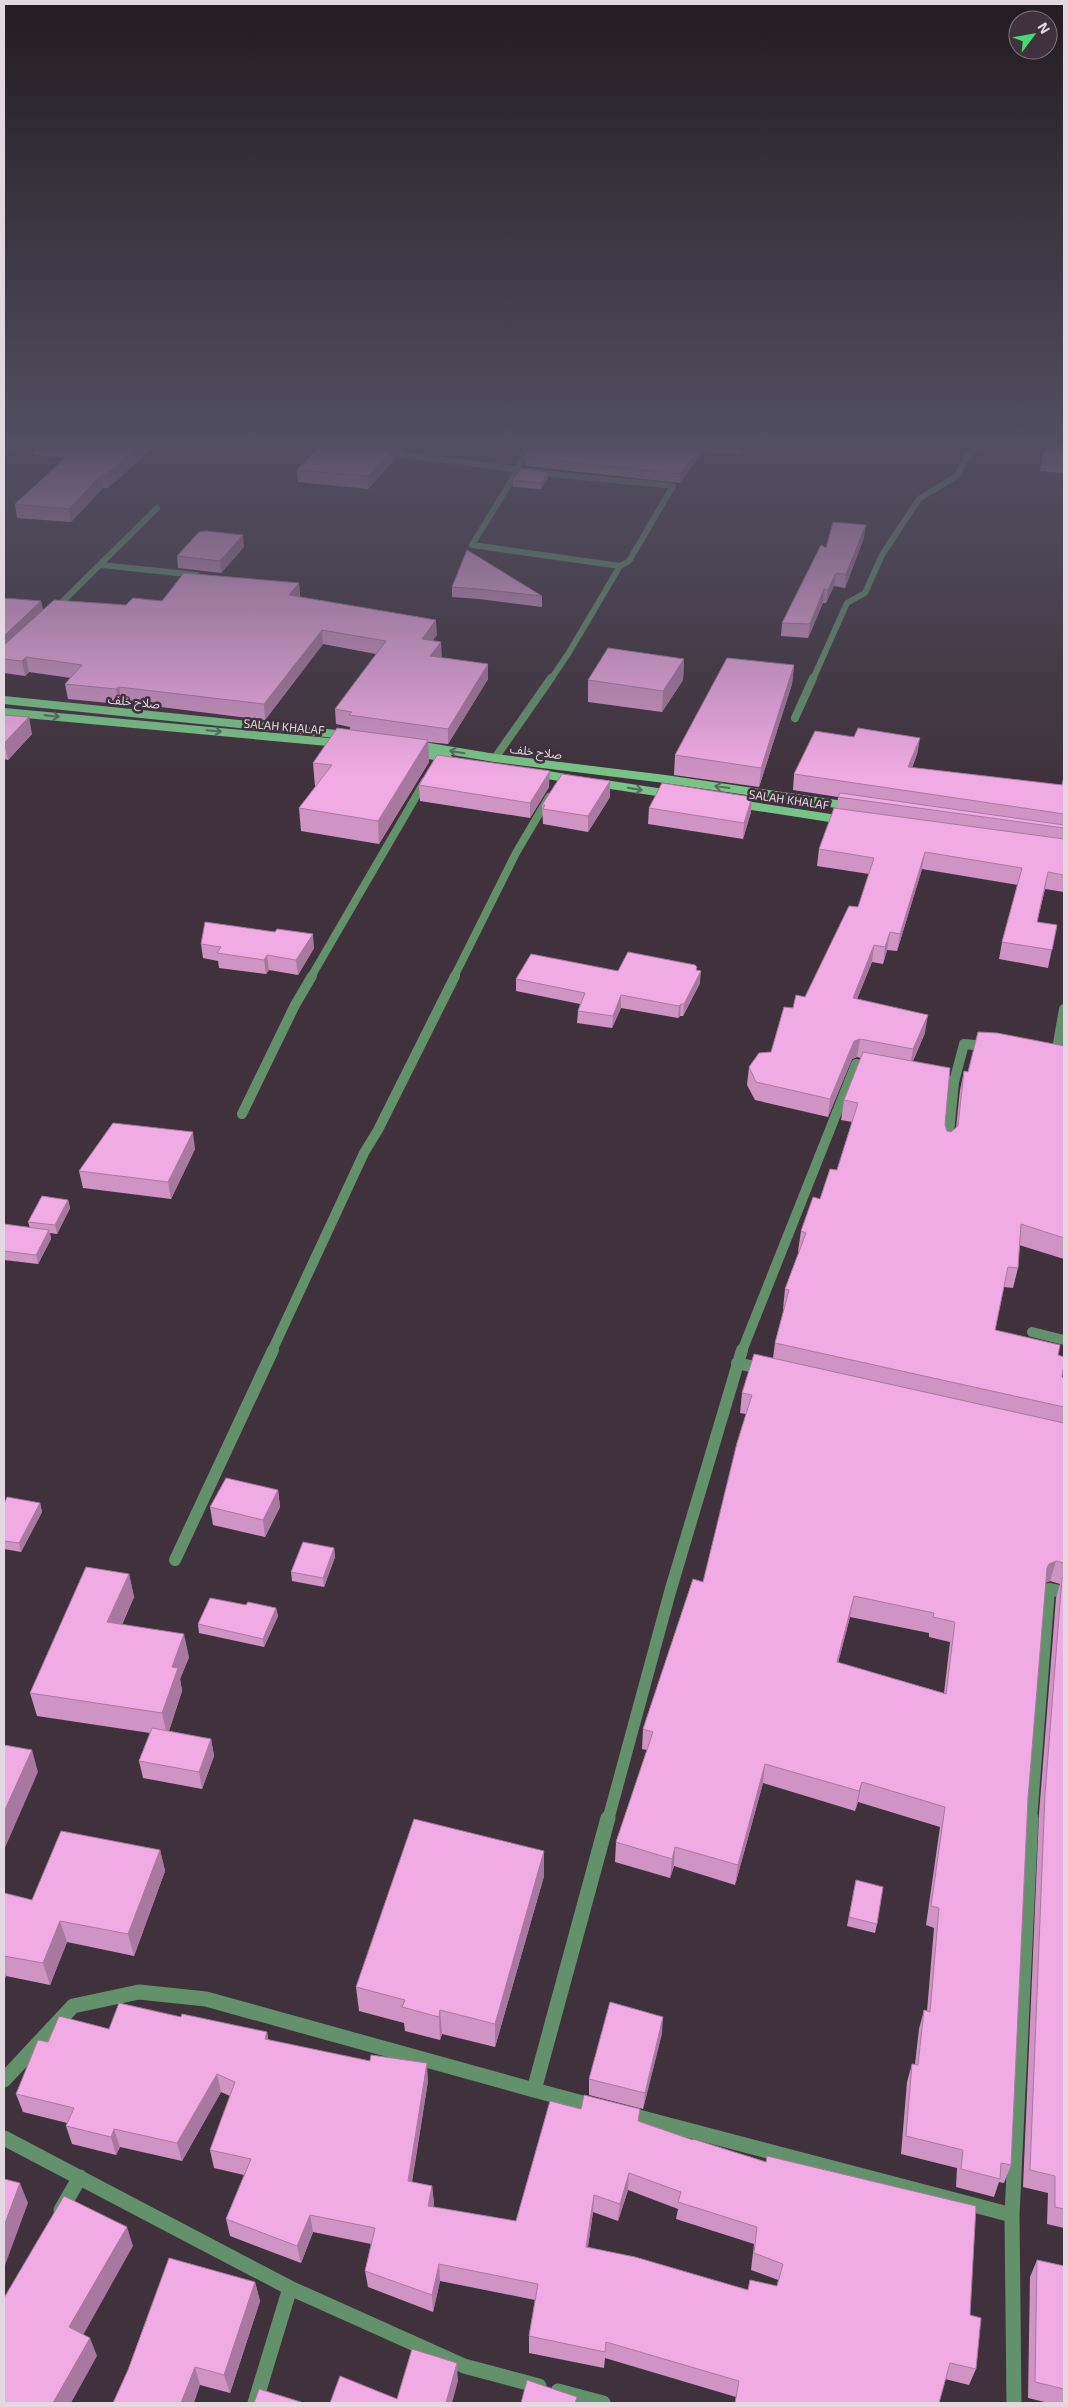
<svg xmlns="http://www.w3.org/2000/svg" width="1068" height="2407" font-family="'Exo 2','Noto Sans Arabic',sans-serif">
<rect width="100%" height="100%" fill="#3f323c"/>
<g fill="none" stroke-linecap="round" stroke-linejoin="round">
<!-- minor-far4 -->
<path stroke="#63916c" stroke-width="6" d="M 275,440 L 334,447
M 528,440 L 518,470 L 472,545 L 620,566
M 945,440 L 1064,446
M 380,452 L 561,475 L 673,486 L 629,561 L 620,566 L 568,654 L 551,679
M 101,565 L 197,575
M 54,610 L 157,508
M 813,679 L 847,603 L 865,593 L 882,555 L 919,499 L 958,475 L 966,457 L 977,447 L 996,443"/>
<!-- minor-far3 -->
<path stroke="#63916c" stroke-width="8" d="M 795,718 L 813,678
M 495,758 L 551,678
M 311,977 L 425,781
M 454,977 L 516,853 L 549,797"/>
<!-- minor-far2 -->
<path stroke="#63916c" stroke-width="10" d="M 1048,1049 L 1057,1049 L 1064,1009
M 936,1079 L 954,1082
M 242,1114 L 295,1005 L 312,976
M 948,1143 L 954,1082 L 964,1044 L 986,1046
M 1032,1332 L 1064,1340
M 272,1351 L 364,1153 L 378,1130 L 455,976
M 742,1351 L 856,1064 L 870,1067"/>
<!-- minor-far1 -->
<path stroke="#63916c" stroke-width="12" d="M 737,1363 L 763,1369
M 175,1560 L 273,1350
M 608,1820 L 670,1592 L 742,1350
M 1031,1820 L 1049,1589 L 1064,1592"/>
<!-- minor -->
<path stroke="#63916c" stroke-width="15" d="M 4,2080 L 73,2006 L 139,1992 L 206,1999 L 534,2090 L 608,1818
M 534,2090 L 594,2106
M 627,2114 L 1012,2215
M 4,2138 L 290,2288 L 464,2366 L 539,2386
M 61,2210 L 80,2177
M 558,2391 L 603,2403
M 255,2403 L 290,2288
M 1014,2403 L 1012,2215 L 1031,1818"/>
<!-- secondary -->
<path stroke="#78c488" stroke-width="8" d="M 4,700 L 346,735
M 4,712 L 339,743
M 417,745 L 495,758 L 665,779 L 850,806
M 415,753 L 448,758
M 536,773 L 571,779
M 598,783 L 670,794
M 739,804 L 843,820"/>
</g>
<!-- wall -->
<path fill="#cf93c4" fill-rule="evenodd" d="M 161,440 L 108,488 L 103,488 L 71,522 L 17,518 L 15,504 L 65,458 L 34,455 L 32,443 Z
M 326,440 L 412,440 L 403,451 L 394,449 L 394,460 L 368,489 L 298,482 L 297,470 Z
M 748,440 L 740,455 L 702,452 L 701,454 L 680,483 L 525,466 L 525,457 L 685,443 Z
M 1064,440 L 1064,473 L 1040,471 L 1042,458 Z
M 548,472 L 548,478 L 541,489 L 513,487 L 513,480 Z
M 864,538 L 845,588 L 834,586 L 826,603 L 823,603 L 808,638 L 781,636 L 782,623 L 826,548 Z
M 244,547 L 221,573 L 178,568 L 177,556 Z
M 467,550 L 542,596 L 542,607 L 479,599 L 452,597 L 452,587 Z
M 299,583 L 300,597 L 437,635 L 432,641 L 442,657 L 441,658 L 488,664 L 488,679 L 448,744 L 428,742 L 429,762 L 379,844 L 301,831 L 299,808 L 316,786 L 315,786 L 313,763 L 350,730 L 350,727 L 336,724 L 335,709 L 376,654 L 323,644 L 265,720 L 121,702 L 119,704 L 68,699 L 65,684 L 71,678 L 29,672 L 25,676 L 4,673 L 4,659 L 41,601 L 43,610 L 126,605 Z
M 684,659 L 683,680 L 662,712 L 588,702 L 588,680 Z
M 794,665 L 792,684 L 759,787 L 674,775 L 675,755 Z
M 4,715 L 32,734 L 8,760 L 4,759 Z
M 854,737 L 920,738 L 917,754 L 912,768 L 1062,785 L 1064,776 L 1064,892 L 1045,889 L 1037,922 L 1057,925 L 1048,968 L 999,959 L 1002,942 L 1018,885 L 922,869 L 897,951 L 887,950 L 883,964 L 872,962 L 857,999 L 925,1033 L 913,1061 L 947,1131 L 951,1132 L 956,1128 L 960,1090 L 964,1071 L 968,1072 L 1064,1046 L 1064,1259 L 1019,1245 L 1018,1268 L 1013,1288 L 1004,1287 L 995,1330 L 1058,1355 L 1062,1377 L 1064,1378 L 1064,2228 L 1047,2224 L 1048,2193 L 1023,2187 L 1039,1814 L 1056,1598 L 1060,1584 L 1050,1581 L 1045,1583 L 1028,1798 L 1011,2165 L 1004,2183 L 999,2182 L 994,2197 L 956,2187 L 957,2168 L 901,2154 L 907,2082 L 912,2064 L 915,2064 L 919,2029 L 924,2010 L 927,2011 L 934,1928 L 926,1925 L 940,1827 L 858,1802 L 855,1811 L 763,1783 L 735,1885 L 674,1866 L 670,1878 L 615,1862 L 616,1842 L 647,1750 L 642,1749 L 643,1729 L 703,1582 L 746,1414 L 740,1413 L 742,1393 L 773,1358 L 775,1343 L 784,1309 L 783,1309 L 785,1289 L 799,1252 L 798,1251 L 801,1231 L 837,1170 L 852,1122 L 841,1120 L 844,1100 L 861,1058 L 857,1057 L 852,1059 L 828,1117 L 755,1100 L 747,1085 L 749,1067 L 771,1052 L 793,1008 L 805,997 L 858,907 L 869,874 L 817,866 L 819,849 L 837,808 L 838,797 L 793,790 L 794,774 ZM 850,1617 L 929,1633 L 929,1637 L 950,1642 L 944,1693 L 838,1663 Z
M 610,781 L 610,797 L 588,832 L 543,824 L 542,805 Z
M 419,785 L 549,787 L 530,818 L 420,801 Z
M 752,797 L 751,812 L 743,839 L 648,824 L 649,808 Z
M 201,944 L 314,948 L 298,975 L 269,970 L 266,974 L 219,968 L 218,961 L 203,958 Z
M 697,970 L 700,983 L 683,1016 L 680,1016 L 678,1018 L 621,1008 L 612,1028 L 577,1023 L 578,1011 L 580,1004 L 516,991 L 516,979 L 618,971 Z
M 195,1149 L 171,1199 L 83,1188 L 79,1171 Z
M 68,1200 L 70,1208 L 57,1234 L 50,1233 L 51,1239 L 38,1264 L 4,1260 L 4,1224 L 30,1228 L 28,1222 Z
M 278,1490 L 280,1507 L 265,1537 L 213,1525 L 210,1507 Z
M 40,1503 L 42,1512 L 21,1552 L 4,1549 L 4,1504 Z
M 334,1548 L 335,1557 L 324,1587 L 292,1581 L 291,1572 Z
M 129,1574 L 134,1597 L 122,1625 L 189,1657 L 180,1679 L 182,1691 L 169,1731 L 211,1739 L 214,1756 L 202,1789 L 143,1778 L 139,1761 L 150,1733 L 37,1716 L 30,1693 Z
M 246,1605 L 276,1608 L 278,1616 L 264,1647 L 199,1633 L 198,1624 Z
M 160,1850 L 165,1871 L 134,1956 L 67,1942 L 50,1985 L 6,1976 L 4,1981 L 4,1893 L 32,1900 Z
M 544,1876 L 495,2047 L 442,2034 L 440,2040 L 405,2031 L 404,2023 L 359,2011 L 356,1987 Z
M 856,1880 L 877,1924 L 875,1933 L 847,1926 Z
M 181,2017 L 267,2032 L 268,2040 L 428,2081 L 412,2182 L 432,2186 L 434,2204 L 433,2207 L 516,2221 L 581,2109 L 639,2121 L 970,2315 L 976,2369 L 969,2385 L 945,2379 L 736,2397 L 605,2358 L 604,2368 L 529,2353 L 529,2336 L 535,2300 L 440,2281 L 433,2312 L 368,2287 L 365,2271 L 371,2244 L 313,2232 L 301,2263 L 230,2236 L 226,2219 L 244,2175 L 214,2168 L 210,2150 L 230,2096 L 221,2092 L 182,2161 L 120,2147 L 116,2155 L 72,2144 L 66,2126 L 67,2123 L 23,2112 L 16,2094 L 48,2042 L 109,2029 ZM 628,2190 L 678,2209 L 676,2219 L 754,2244 L 751,2270 L 778,2280 L 777,2286 L 750,2280 L 748,2290 L 588,2247 L 593,2212 L 618,2221 Z
M 662,2033 L 643,2109 L 589,2095 L 589,2079 Z
M 1037,2260 L 1064,2266 L 1064,2403 L 1049,2403 L 1028,2398 L 1030,2277 Z
M 255,2282 L 260,2301 L 230,2393 L 200,2385 L 113,2403 Z"/>
<!-- shaded-wall -->
<path fill="#a978a0" d="M 6,440 L 18,440 L 19,443 L 4,456 L 4,442 Z
M 145,440 L 161,440 L 108,488 L 106,475 Z
M 402,440 L 412,440 L 403,451 Z
M 745,440 L 748,440 L 740,455 L 741,449 Z
M 702,446 L 701,454 L 680,483 L 680,474 Z
M 394,448 L 394,460 L 368,489 L 368,476 Z
M 548,472 L 548,478 L 541,489 L 541,483 Z
M 101,475 L 103,488 L 71,522 L 69,509 Z
M 866,525 L 864,538 L 845,588 L 846,574 Z
M 243,535 L 244,547 L 221,573 L 220,561 Z
M 836,573 L 834,586 L 826,603 L 828,590 Z
M 299,583 L 300,597 L 289,595 Z
M 824,589 L 823,603 L 808,638 L 810,624 Z
M 41,601 L 43,613 L 4,651 L 4,636 Z
M 436,620 L 437,635 L 422,654 L 422,639 Z
M 322,630 L 323,644 L 265,720 L 264,704 Z
M 441,642 L 442,657 L 430,671 L 430,656 Z
M 26,657 L 29,672 L 25,676 L 22,661 Z
M 684,659 L 683,680 L 662,712 L 663,691 Z
M 488,664 L 488,679 L 448,744 L 448,729 Z
M 794,665 L 792,684 L 759,787 L 761,768 Z
M 119,687 L 121,702 L 119,704 L 116,689 Z
M 29,717 L 32,734 L 8,760 L 4,743 Z
M 920,738 L 917,754 L 905,784 L 908,767 Z
M 428,740 L 429,762 L 379,844 L 378,821 Z
M 550,771 L 549,787 L 530,818 L 530,803 Z
M 610,781 L 610,797 L 588,832 L 588,816 Z
M 752,797 L 751,812 L 743,839 L 744,823 Z
M 925,852 L 922,869 L 897,951 L 900,934 Z
M 1048,872 L 1045,889 L 1033,939 L 1037,922 Z
M 890,932 L 887,950 L 883,964 L 885,947 Z
M 313,934 L 314,948 L 298,975 L 296,960 Z
M 874,945 L 872,962 L 850,1016 L 853,998 Z
M 267,955 L 269,970 L 266,974 L 264,960 Z
M 701,971 L 700,983 L 683,1016 L 684,1004 Z
M 621,995 L 621,1008 L 612,1028 L 613,1016 Z
M 681,1004 L 680,1016 L 678,1018 L 679,1006 Z
M 928,1015 L 925,1033 L 910,1067 L 913,1049 Z
M 860,1039 L 857,1057 L 852,1059 L 828,1117 L 830,1099 L 854,1041 Z
M 193,1132 L 195,1149 L 171,1199 L 168,1182 Z
M 68,1200 L 70,1208 L 57,1234 L 55,1225 Z
M 49,1230 L 51,1239 L 38,1264 L 36,1255 Z
M 278,1490 L 280,1507 L 265,1537 L 263,1520 Z
M 40,1503 L 42,1512 L 21,1552 L 19,1543 Z
M 334,1548 L 335,1557 L 324,1587 L 323,1578 Z
M 1056,1561 L 1050,1581 L 1043,1584 L 1047,1568 L 1049,1564 Z
M 129,1574 L 134,1597 L 112,1646 L 107,1622 Z
M 854,1596 L 850,1617 L 833,1682 L 837,1662 Z
M 276,1608 L 278,1616 L 264,1647 L 263,1639 Z
M 184,1634 L 189,1657 L 180,1679 L 182,1691 L 167,1736 L 162,1713 L 172,1667 Z
M 211,1739 L 214,1756 L 202,1789 L 199,1772 Z
M 32,1750 L 38,1772 L 4,1850 L 4,1812 Z
M 765,1764 L 763,1783 L 735,1885 L 738,1865 Z
M 862,1782 L 858,1802 L 855,1811 L 859,1791 Z
M 675,1847 L 674,1866 L 670,1878 L 672,1859 Z
M 160,1850 L 165,1871 L 134,1956 L 128,1934 Z
M 544,1851 L 544,1876 L 495,2047 L 495,2024 Z
M 60,1921 L 67,1942 L 50,1985 L 43,1963 Z
M 4,1969 L 6,1976 L 4,1981 Z
M 440,2010 L 442,2034 L 440,2040 L 439,2017 Z
M 663,2017 L 662,2033 L 643,2109 L 645,2093 Z
M 267,2032 L 270,2051 L 265,2039 Z
M 427,2063 L 428,2081 L 409,2199 L 408,2181 Z
M 217,2074 L 221,2092 L 182,2161 L 177,2143 Z
M 114,2129 L 120,2147 L 116,2155 L 111,2137 Z
M 629,2173 L 628,2190 L 618,2221 L 620,2204 Z
M 20,2183 L 28,2203 L 4,2268 L 4,2226 Z
M 432,2186 L 434,2204 L 430,2223 L 428,2206 Z
M 594,2195 L 593,2212 L 585,2264 L 586,2247 Z
M 310,2215 L 313,2232 L 301,2263 L 297,2246 Z
M 127,2227 L 133,2246 L 77,2346 L 69,2327 Z
M 439,2264 L 440,2281 L 433,2312 L 432,2295 Z
M 255,2282 L 260,2301 L 230,2393 L 224,2375 Z
M 90,2338 L 97,2356 L 71,2403 L 53,2403 Z
M 457,2363 L 458,2381 L 452,2403 L 446,2403 Z
M 195,2367 L 200,2385 L 194,2403 L 181,2403 Z"/>
<!-- building -->
<path fill="#f1abe4" stroke="#a978a0" fill-rule="evenodd" d="M 34,440 L 145,440 L 106,475 L 101,475 L 69,509 L 15,504 L 77,447 L 32,443 Z
M 326,440 L 335,440 L 394,448 L 368,476 L 297,470 Z
M 530,440 L 666,440 L 702,446 L 680,474 L 525,457 Z
M 686,440 L 745,440 L 741,449 L 685,443 Z
M 1049,440 L 1064,440 L 1064,460 L 1042,458 Z
M 521,469 L 548,472 L 541,483 L 513,480 Z
M 833,522 L 866,525 L 846,574 L 836,573 L 828,590 L 824,589 L 810,624 L 782,623 L 821,545 L 826,548 Z
M 206,531 L 243,535 L 220,561 L 177,556 L 199,532 Z
M 467,550 L 542,596 L 478,589 L 452,587 Z
M 184,573 L 299,583 L 289,595 L 436,620 L 422,639 L 441,642 L 430,656 L 488,664 L 448,729 L 349,715 L 352,712 L 335,709 L 386,641 L 322,630 L 264,704 L 119,687 L 116,689 L 65,684 L 82,665 L 26,657 L 22,661 L 4,659 L 4,645 L 54,600 L 126,605 L 133,598 L 162,601 Z
M 4,598 L 41,601 L 4,636 Z
M 608,648 L 684,659 L 663,691 L 588,680 Z
M 727,658 L 794,665 L 761,768 L 675,755 Z
M 4,715 L 29,717 L 4,743 Z
M 337,728 L 428,740 L 378,821 L 299,808 L 332,765 L 313,763 Z
M 858,728 L 920,738 L 908,767 L 1062,785 L 1064,776 L 1064,814 L 794,774 L 815,731 L 854,737 Z
M 437,755 L 550,771 L 530,803 L 419,785 Z
M 562,774 L 610,781 L 588,816 L 543,809 L 545,805 L 542,805 Z
M 662,783 L 752,797 L 744,823 L 649,808 Z
M 840,793 L 1064,825 L 1064,828 L 838,797 Z
M 834,808 L 1064,839 L 1064,875 L 1048,872 L 1037,922 L 1057,925 L 1052,950 L 1002,942 L 1022,868 L 925,852 L 900,934 L 890,932 L 885,947 L 874,945 L 853,998 L 928,1015 L 913,1049 L 860,1039 L 854,1041 L 830,1099 L 756,1082 L 749,1067 L 759,1053 L 771,1052 L 784,1007 L 793,1008 L 796,995 L 805,997 L 849,906 L 858,907 L 874,858 L 819,849 Z
M 205,922 L 275,932 L 277,929 L 313,934 L 296,960 L 267,955 L 264,960 L 217,953 L 221,947 L 201,944 Z
M 628,952 L 695,965 L 697,967 L 696,970 L 701,971 L 684,1004 L 681,1004 L 679,1006 L 621,995 L 613,1016 L 578,1011 L 585,993 L 516,979 L 531,954 L 618,971 Z
M 978,1032 L 997,1033 L 1064,1046 L 1064,1238 L 1021,1224 L 1018,1268 L 1008,1267 L 995,1330 L 1060,1345 L 1058,1355 L 1064,1357 L 1064,1364 L 1062,1377 L 1064,1378 L 1064,1407 L 775,1343 L 789,1290 L 785,1289 L 806,1233 L 801,1231 L 813,1197 L 820,1199 L 830,1169 L 837,1170 L 858,1103 L 844,1100 L 863,1052 L 950,1068 L 945,1125 L 947,1131 L 951,1132 L 958,1126 L 964,1071 L 968,1072 Z
M 113,1123 L 193,1132 L 168,1182 L 79,1171 Z
M 42,1196 L 68,1200 L 55,1225 L 28,1222 Z
M 4,1224 L 49,1230 L 36,1255 L 4,1251 Z
M 754,1354 L 1064,1423 L 1064,1563 L 1056,1561 L 1049,1564 L 1047,1568 L 1028,1798 L 1011,2165 L 1001,2163 L 1000,2179 L 961,2169 L 963,2150 L 906,2136 L 912,2064 L 918,2065 L 924,2010 L 930,2012 L 939,1908 L 931,1906 L 945,1807 L 862,1782 L 859,1791 L 765,1764 L 738,1865 L 675,1847 L 672,1859 L 616,1842 L 653,1732 L 643,1729 L 693,1579 L 703,1582 L 737,1443 L 752,1395 L 742,1393 ZM 854,1596 L 934,1613 L 933,1617 L 955,1622 L 946,1694 L 837,1662 Z
M 226,1478 L 278,1490 L 263,1520 L 210,1507 Z
M 7,1497 L 40,1503 L 19,1543 L 4,1541 L 4,1504 Z
M 303,1542 L 334,1548 L 323,1578 L 291,1572 Z
M 86,1567 L 129,1574 L 107,1622 L 184,1634 L 172,1667 L 178,1668 L 162,1713 L 30,1693 Z
M 1062,1578 L 1064,1578 L 1064,2209 L 1055,2207 L 1055,2176 L 1030,2170 L 1045,1794 Z
M 210,1598 L 246,1605 L 248,1602 L 276,1608 L 263,1639 L 198,1624 Z
M 152,1728 L 211,1739 L 199,1772 L 139,1761 Z
M 4,1745 L 32,1750 L 4,1812 Z
M 414,1819 L 544,1851 L 495,2024 L 440,2010 L 439,2017 L 402,2007 L 405,2000 L 356,1987 Z
M 61,1831 L 160,1850 L 128,1934 L 60,1921 L 43,1963 L 4,1956 L 4,1893 L 32,1900 Z
M 856,1880 L 883,1887 L 877,1924 L 849,1917 Z
M 610,2002 L 663,2017 L 645,2093 L 589,2079 Z
M 119,2003 L 181,2017 L 182,2014 L 267,2032 L 265,2039 L 370,2061 L 371,2055 L 427,2063 L 408,2181 L 432,2186 L 428,2206 L 516,2221 L 550,2101 L 581,2109 L 584,2095 L 640,2109 L 638,2121 L 693,2140 L 693,2139 L 766,2162 L 767,2156 L 976,2206 L 970,2315 L 981,2318 L 976,2369 L 950,2363 L 939,2403 L 735,2403 L 739,2381 L 606,2342 L 605,2352 L 529,2336 L 538,2284 L 439,2264 L 432,2295 L 365,2271 L 375,2228 L 310,2215 L 297,2246 L 226,2219 L 251,2159 L 210,2150 L 235,2082 L 217,2074 L 177,2143 L 114,2129 L 111,2137 L 66,2126 L 74,2108 L 16,2094 L 38,2040 L 48,2042 L 59,2016 L 109,2029 ZM 629,2173 L 681,2192 L 678,2202 L 757,2227 L 754,2253 L 783,2264 L 777,2286 L 750,2280 L 748,2290 L 635,2257 L 586,2247 L 594,2195 L 620,2204 Z
M 4,2179 L 20,2183 L 4,2226 Z
M 64,2196 L 127,2227 L 69,2327 L 90,2338 L 53,2403 L 4,2403 L 4,2298 Z
M 169,2258 L 255,2282 L 224,2375 L 195,2367 L 181,2403 L 113,2403 L 128,2370 Z
M 1037,2260 L 1064,2266 L 1064,2389 L 1035,2382 Z
M 412,2349 L 457,2363 L 446,2403 L 330,2403 L 340,2376 L 397,2399 Z
M 527,2380 L 577,2397 L 575,2403 L 521,2403 Z
M 259,2389 L 304,2403 L 254,2403 Z"/>
<!-- one-way arrows -->
<defs><path id="oneway-shaft" d="M-6 0H5M1.5-3L5.5 0L1.5 3" fill="none" stroke-width="1.6" stroke-linecap="round" stroke-linejoin="round" transform="scale(1.25)"/></defs>
<g stroke="#566c5a">
<use href="#oneway-shaft" transform="translate(52 716) rotate(6)"/>
<use href="#oneway-shaft" transform="translate(214 731) rotate(5)"/>
<use href="#oneway-shaft" transform="translate(457 752) rotate(-170)"/>
<use href="#oneway-shaft" transform="translate(722 787) rotate(-172)"/>
<use href="#oneway-shaft" transform="translate(635 789) rotate(9)"/>
</g>
<!-- sky -->
<linearGradient id="sky" x2="0" y2="1"><stop stop-color="#231c21"/><stop offset="0.57" stop-color="#524f61"/><stop offset="1" stop-color="#524f61" stop-opacity="0"/></linearGradient>
<rect width="1068" height="777" fill="url(#sky)"/>
<g text-anchor="middle" stroke-width="5" stroke-linejoin="round" paint-order="stroke">
<!-- far-street labels -->
<g font-size="12" fill="#e2d9e0" stroke="#3f323c">
<text transform="translate(134 702) rotate(6)" y="4">صلاح خلف</text>
<text transform="translate(284 727) rotate(5)" y="4">SALAH KHALAF</text>
<text transform="translate(536 752) rotate(7)" y="4">صلاح خلف</text>
<text transform="translate(789 800) rotate(8)" y="4">SALAH KHALAF</text>
</g>
</g>
<!-- border -->
<rect width="1068" height="2407" fill="none" stroke="#e2d9e0" stroke-width="10"/>
<!-- north arrow -->
<g transform="translate(1033 35) rotate(58)"><circle r="24" fill="#3f323c" stroke="#80757e"/>
<path d="M0-4L9 19L0 12L-9 19Z" fill="#4dd676"/>
<text y="-8" font-size="14" font-weight="bold" text-anchor="middle" fill="#e2d9e0">N</text>
</g>
</svg>
